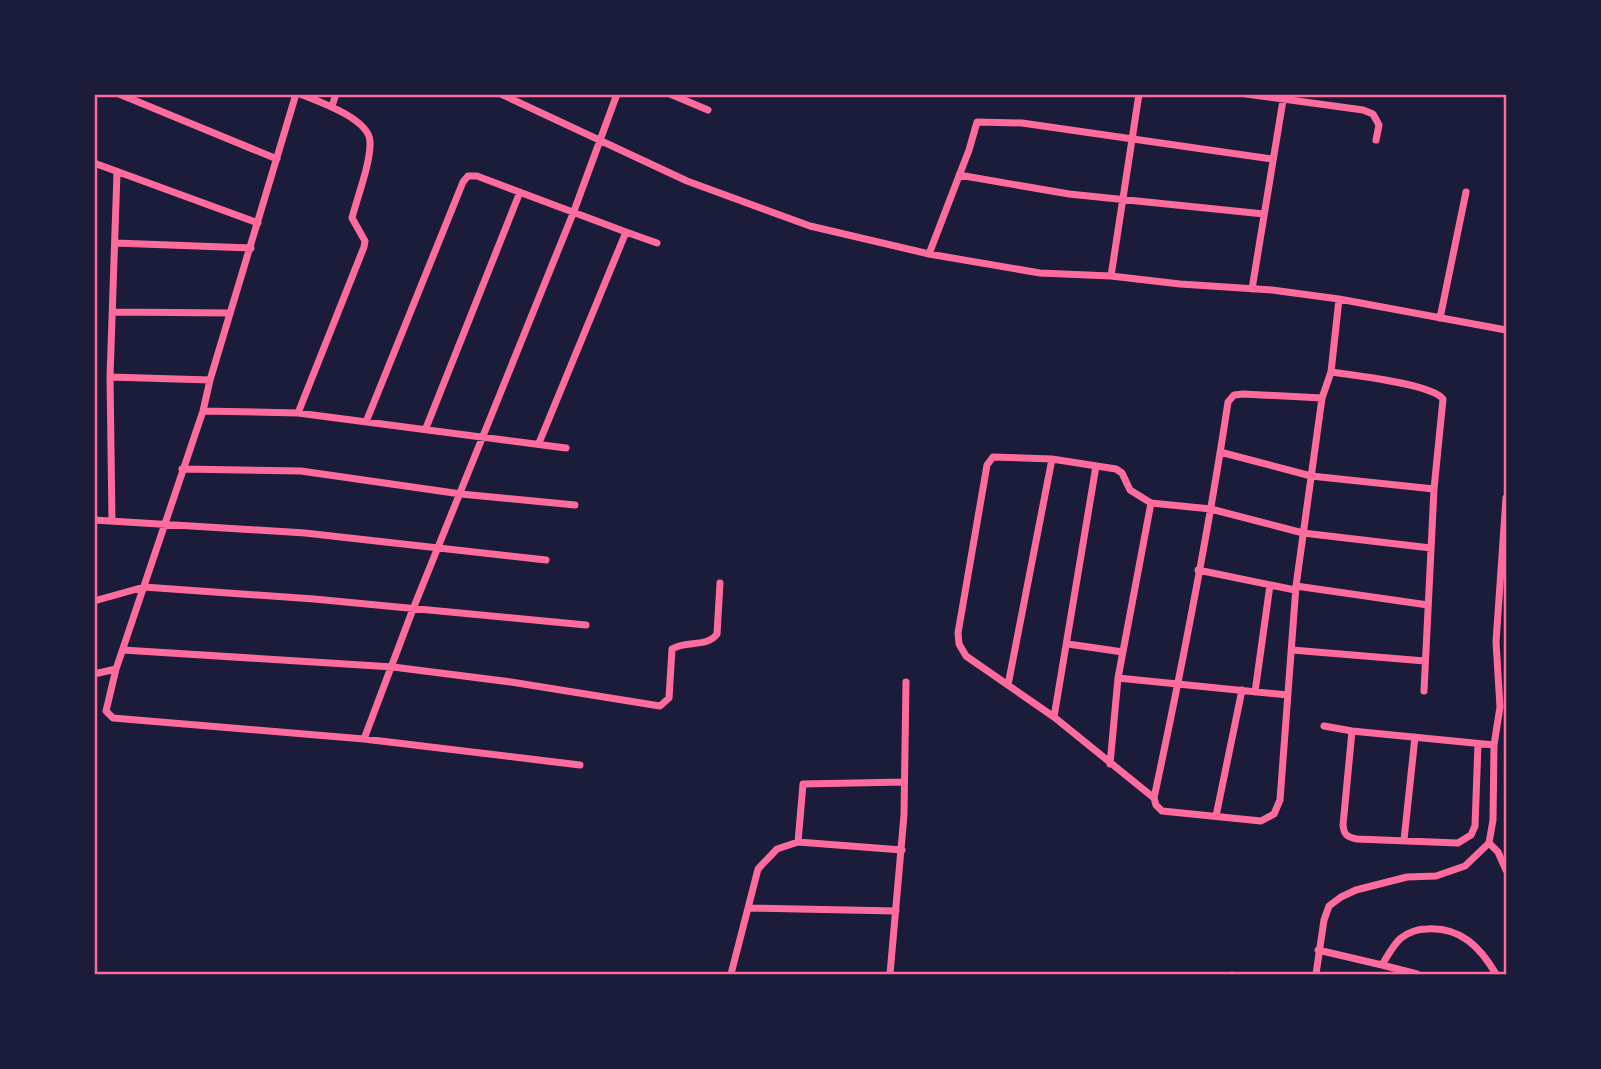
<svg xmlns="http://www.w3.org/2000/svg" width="1601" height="1069" font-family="'Exo 2',sans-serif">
<rect width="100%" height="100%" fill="#1b1b3a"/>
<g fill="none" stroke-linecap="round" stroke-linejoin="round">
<!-- service -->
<path stroke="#ff6b9d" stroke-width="4.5" d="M 1231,974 L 1233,974"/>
<!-- minor -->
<path stroke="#ff6b9d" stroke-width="7" d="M 119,94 L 277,159
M 296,94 L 210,380 L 203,411 L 116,669 L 106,711 L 113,718 L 364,739 L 580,765
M 501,94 L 687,181 L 810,226 L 929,254 L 1040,273 L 1111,276 L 1180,284 L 1272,290 L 1339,299 L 1506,330
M 670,94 L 708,110
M 1246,94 L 1363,110 L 1373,114 L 1379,125 L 1376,140
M 332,106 L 336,94
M 94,163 L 258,223
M 959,175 L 1069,194 L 1264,214
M 626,232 L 657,243
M 115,243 L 251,248
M 929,254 L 969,150 L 977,122 L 1022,123 L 1272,159
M 1111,276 L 1139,94
M 1252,289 L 1284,94
M 1339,299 L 1331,372 L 1322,398 L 1296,586 L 1280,800 L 1274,814 L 1261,821 L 1162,811 L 1156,805 L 1154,798 L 1054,717 L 966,656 L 959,644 L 958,633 L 987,465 L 993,457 L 1052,459 L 1116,469 L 1122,473 L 1130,490 L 1151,503 L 1211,509 L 1303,533 L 1431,548
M 113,312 L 230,313
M 1440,318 L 1466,192
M 1331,372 C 1353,375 1432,384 1443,399 L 1434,489 L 1424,691
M 110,377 L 210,380
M 203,411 L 298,413 L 566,448
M 298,413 L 364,247 L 365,241 L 352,218 C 357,198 371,162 370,142 C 370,119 318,101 300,94
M 366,422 L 463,182 L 468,176 L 477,176 L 626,232 L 539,443
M 426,428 L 520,192
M 1220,452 L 1311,476 L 1434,489
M 182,469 L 301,471 L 461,494 L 575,505
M 94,520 L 305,533 L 546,560
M 112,521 L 110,377 L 117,173
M 1198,570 L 1295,590
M 1296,586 L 1428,605
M 94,601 L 144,587 L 314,599 L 586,625
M 1068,644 L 1123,652
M 123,650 L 393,667 L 511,682 L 660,706 L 669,698 L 672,649 C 685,640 707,648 717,634 L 720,583
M 1292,650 L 1425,661
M 94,674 L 116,669
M 1118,678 L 1288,695
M 1008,685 L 1052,459
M 1255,692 L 1270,585
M 1054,717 L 1096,466
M 1324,726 L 1352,731 L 1494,745
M 1352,731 L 1343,825 C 1344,835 1347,837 1357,839 L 1458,843 L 1471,835 L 1475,826 L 1478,744
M 364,739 L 413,609 L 574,211 L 617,94
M 1110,764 L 1118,678 L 1151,503
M 1154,798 C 1182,667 1208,535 1228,402 L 1234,395 L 1243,394 L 1322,398
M 1216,816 L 1242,690
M 1404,840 L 1415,737
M 798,842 L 803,784 L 904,782
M 1489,843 L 1498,852 L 1506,870
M 748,908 L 758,869 L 777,849 L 798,842 L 902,850
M 1318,950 L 1382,965 C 1388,955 1393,945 1401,938 C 1409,932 1418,929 1427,929 C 1461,927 1480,947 1496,974
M 1382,965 L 1417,974
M 731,974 L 748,908 L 896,911
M 890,974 L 904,815 L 906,682
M 1316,974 L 1324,920 L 1329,906 L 1341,897 L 1356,890 L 1407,877 L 1436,876 L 1465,866 L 1489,843 L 1493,820 L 1494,745 L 1500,707 L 1496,642 L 1506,498"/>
</g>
<!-- border -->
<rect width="1601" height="1069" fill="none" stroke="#1b1b3a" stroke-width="192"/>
<rect x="96" y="96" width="1409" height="877" fill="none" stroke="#ff6b9d" stroke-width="2.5"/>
</svg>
